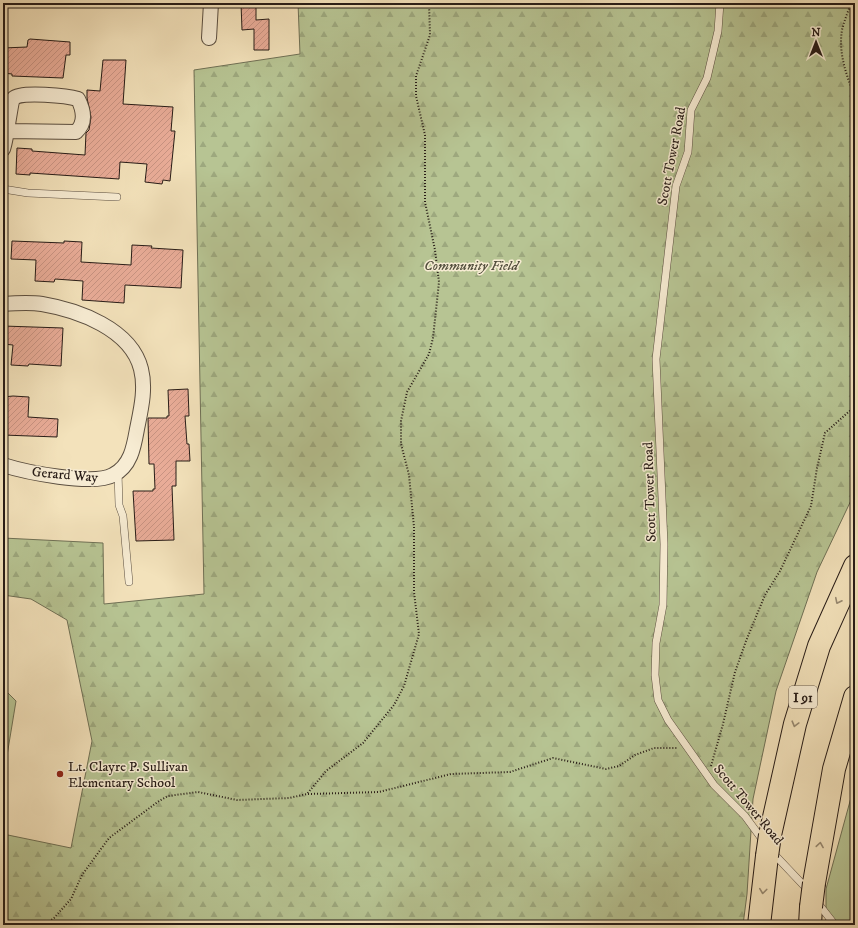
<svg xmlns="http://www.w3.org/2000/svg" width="858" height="928" font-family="'IM FELL DW Pica',serif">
<defs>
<pattern id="forest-firs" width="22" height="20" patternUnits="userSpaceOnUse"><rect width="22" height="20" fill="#b7c493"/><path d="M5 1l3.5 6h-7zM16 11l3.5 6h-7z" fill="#9da87e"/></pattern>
<pattern id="building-hatch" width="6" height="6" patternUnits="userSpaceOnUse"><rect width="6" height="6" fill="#eaad99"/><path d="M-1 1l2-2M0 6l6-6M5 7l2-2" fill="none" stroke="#c99483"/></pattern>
</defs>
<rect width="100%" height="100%" fill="#f3e2bb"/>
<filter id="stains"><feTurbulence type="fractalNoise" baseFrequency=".005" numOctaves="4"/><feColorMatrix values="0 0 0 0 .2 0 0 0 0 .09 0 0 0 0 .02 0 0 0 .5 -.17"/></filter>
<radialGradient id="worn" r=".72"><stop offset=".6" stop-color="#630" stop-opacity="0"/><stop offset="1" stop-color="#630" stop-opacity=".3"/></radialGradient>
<!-- green -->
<path fill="#b7c493" stroke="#6f7055" d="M 855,783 L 855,925 L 826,925 L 826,889 Z"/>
<!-- forest -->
<path fill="url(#forest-firs)" stroke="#6f7055" d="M 298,3 L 855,3 L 855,492 L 817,572 L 776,691 L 753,799 L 747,894 L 743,925 L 3,925 L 3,834 L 71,848 L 92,741 L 67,620 L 31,599 L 3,595 L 3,538 L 103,543 L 104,604 L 204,594 L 194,70 L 300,54 Z
M 3,688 L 16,701 L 3,780 Z"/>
<!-- building -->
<path fill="url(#building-hatch)" stroke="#271c17" d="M 241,3 L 256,3 L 256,20 L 269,19 L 269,50 L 254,50 L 254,29 L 242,30 Z
M 30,39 L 70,42 L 70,55 L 66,55 L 63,78 L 12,76 L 12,74 L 3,73 L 3,48 L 27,47 L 28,40 Z
M 103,60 L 126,60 L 123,104 L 173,107 L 171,131 L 175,131 L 170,181 L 163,180 L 162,184 L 145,182 L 147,164 L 120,162 L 119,179 L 30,173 L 30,175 L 16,174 L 17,148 L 32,149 L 32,151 L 85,155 L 86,133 L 89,130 L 91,117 L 87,98 L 87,90 L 100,91 Z
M 12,241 L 64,243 L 64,241 L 82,242 L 81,262 L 131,265 L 132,245 L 152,246 L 151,248 L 183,250 L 181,288 L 125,285 L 124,303 L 82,300 L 83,281 L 55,279 L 54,282 L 35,281 L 36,260 L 11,259 Z
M 3,326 L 63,328 L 61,366 L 29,364 L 28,366 L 11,365 L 13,345 L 3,344 Z
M 188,389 L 189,416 L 185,416 L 187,444 L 189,444 L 190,461 L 176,461 L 176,486 L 172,486 L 174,540 L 136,541 L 133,491 L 153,491 L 153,489 L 155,489 L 154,464 L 149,464 L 148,418 L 167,418 L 167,416 L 169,416 L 168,390 Z
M 13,396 L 29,397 L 28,417 L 58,419 L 57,437 L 3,435 L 3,397 Z"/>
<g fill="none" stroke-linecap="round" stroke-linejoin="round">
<defs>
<path id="lane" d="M 720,3 L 718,31 L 707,78 L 691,110 L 688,152 L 676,186 L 656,359 L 664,544 L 663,605 L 656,643 L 655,675 L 658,700 L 668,720 L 714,785 L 745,816 L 764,842
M 3,189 L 28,193 L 117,197
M 118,472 L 119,505 L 123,516 L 129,582
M 773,853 L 808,890
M 817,902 L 835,925"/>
<path id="street" d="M 209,38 L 211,3
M 3,149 C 7,139 10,102 14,98 C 21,91 68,96 78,99 C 84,111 86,123 76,132 L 9,131
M 3,304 C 16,303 29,302 42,304 C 78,310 131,329 141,369 C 146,389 141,409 137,429 C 134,446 131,466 113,475 C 93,486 25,472 3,465"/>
<path id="highway" d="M 770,835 L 795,724 L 819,646 L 855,566
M 814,883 L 834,769 L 855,697
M 759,925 L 767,856
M 810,925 L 811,907"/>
</defs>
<!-- lane casing -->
<use href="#lane" stroke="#5a4e40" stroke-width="8"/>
<!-- street casing -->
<use href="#street" stroke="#5a4e40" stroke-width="16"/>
<!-- highway casing -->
<use href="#highway" stroke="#271c17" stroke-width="24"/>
<!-- path -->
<path stroke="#271c17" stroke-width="2" stroke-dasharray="1 2" stroke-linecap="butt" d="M 851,3 C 848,12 844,21 842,30 C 838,54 847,76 855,98
M 711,766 L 723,724 L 735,672 L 746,641 L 765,595 L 780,571 L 811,506 L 817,468 L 825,433 L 853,408 L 855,401
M 308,794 L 379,792 L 451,774 L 510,772 L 553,758 L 606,769 L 619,766 L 635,755 L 654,748 L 677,748
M 44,925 L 54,918 L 71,899 L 82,875 L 109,838 L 159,801 L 168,796 L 198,792 L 237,800 L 289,798 L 307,794 L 326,771 L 363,743 L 394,705 L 404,686 L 419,634 L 414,592 L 414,527 L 409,475 L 401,444 L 401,421 L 407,392 L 429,354 L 433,338 L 439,282 L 435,250 L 425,202 L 425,135 L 416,96 L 416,76 L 430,35 L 429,3"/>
<!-- lane -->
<use href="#lane" stroke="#f7ecd3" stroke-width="7"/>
<!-- street -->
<use href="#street" stroke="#f7ecd3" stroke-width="14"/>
<!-- highway -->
<use href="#highway" stroke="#f3e2bb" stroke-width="22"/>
<defs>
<path id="highway-bridge" d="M 767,856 L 770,835
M 811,907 L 814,883"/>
</defs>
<!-- highway-bridge casing -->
<use href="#highway-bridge" stroke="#271c17" stroke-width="24" stroke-linecap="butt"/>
<!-- highway-bridge -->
<use href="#highway-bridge" stroke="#f3e2bb" stroke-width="22"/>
</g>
<!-- one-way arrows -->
<defs><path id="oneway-chevron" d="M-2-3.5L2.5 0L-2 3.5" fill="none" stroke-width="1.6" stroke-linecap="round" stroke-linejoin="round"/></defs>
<g stroke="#978971">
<use href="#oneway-chevron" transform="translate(838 601) rotate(116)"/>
<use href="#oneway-chevron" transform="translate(795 724) rotate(105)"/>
<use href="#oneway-chevron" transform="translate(820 845) rotate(-81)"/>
<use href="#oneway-chevron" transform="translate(763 891) rotate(97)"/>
</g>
<!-- markers -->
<circle fill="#8f2418" stroke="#f7ecd3" stroke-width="1.5" cx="60" cy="774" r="4"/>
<g text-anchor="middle" stroke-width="3" stroke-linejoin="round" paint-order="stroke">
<!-- shield labels -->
<rect fill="#f7ecd3" stroke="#655a4f" stroke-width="1" x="789" y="686" width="28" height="22" rx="3"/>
<g font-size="13" font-weight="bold" fill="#271c17">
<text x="803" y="702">I 91</text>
</g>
<!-- street labels -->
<g font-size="14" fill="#271c17" stroke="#f7ecd3">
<text transform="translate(671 156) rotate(-79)" y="5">Scott Tower Road</text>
<text transform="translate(65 474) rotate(5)" y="5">Gerard Way</text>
<text transform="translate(649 492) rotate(-92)" y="5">Scott Tower Road</text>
<text transform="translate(749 804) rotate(50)" y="5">Scott Tower Road</text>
</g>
<!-- park labels -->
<g font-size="14" font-style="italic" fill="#524e3c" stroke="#f7ecd3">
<text x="471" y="270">Community Field</text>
</g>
<!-- poi labels -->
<g font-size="14" fill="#271c17" stroke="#f7ecd3" text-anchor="start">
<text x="68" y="771">Lt. Clayre P. Sullivan<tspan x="68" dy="16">Elementary School</tspan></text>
</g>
</g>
<!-- margin -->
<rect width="858" height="928" fill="none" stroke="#f3e2bb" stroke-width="16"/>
<rect x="4" y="4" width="850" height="920" fill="none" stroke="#271c17" stroke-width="2"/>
<rect x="8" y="8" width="842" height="912" fill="none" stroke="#271c17"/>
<!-- north arrow -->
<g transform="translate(816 42)" stroke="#f7ecd3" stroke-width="3" paint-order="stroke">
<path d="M0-3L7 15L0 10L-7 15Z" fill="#271c17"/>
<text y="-6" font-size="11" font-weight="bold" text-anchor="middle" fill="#271c17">N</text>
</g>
<rect width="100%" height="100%" filter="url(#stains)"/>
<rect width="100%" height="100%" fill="url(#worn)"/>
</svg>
